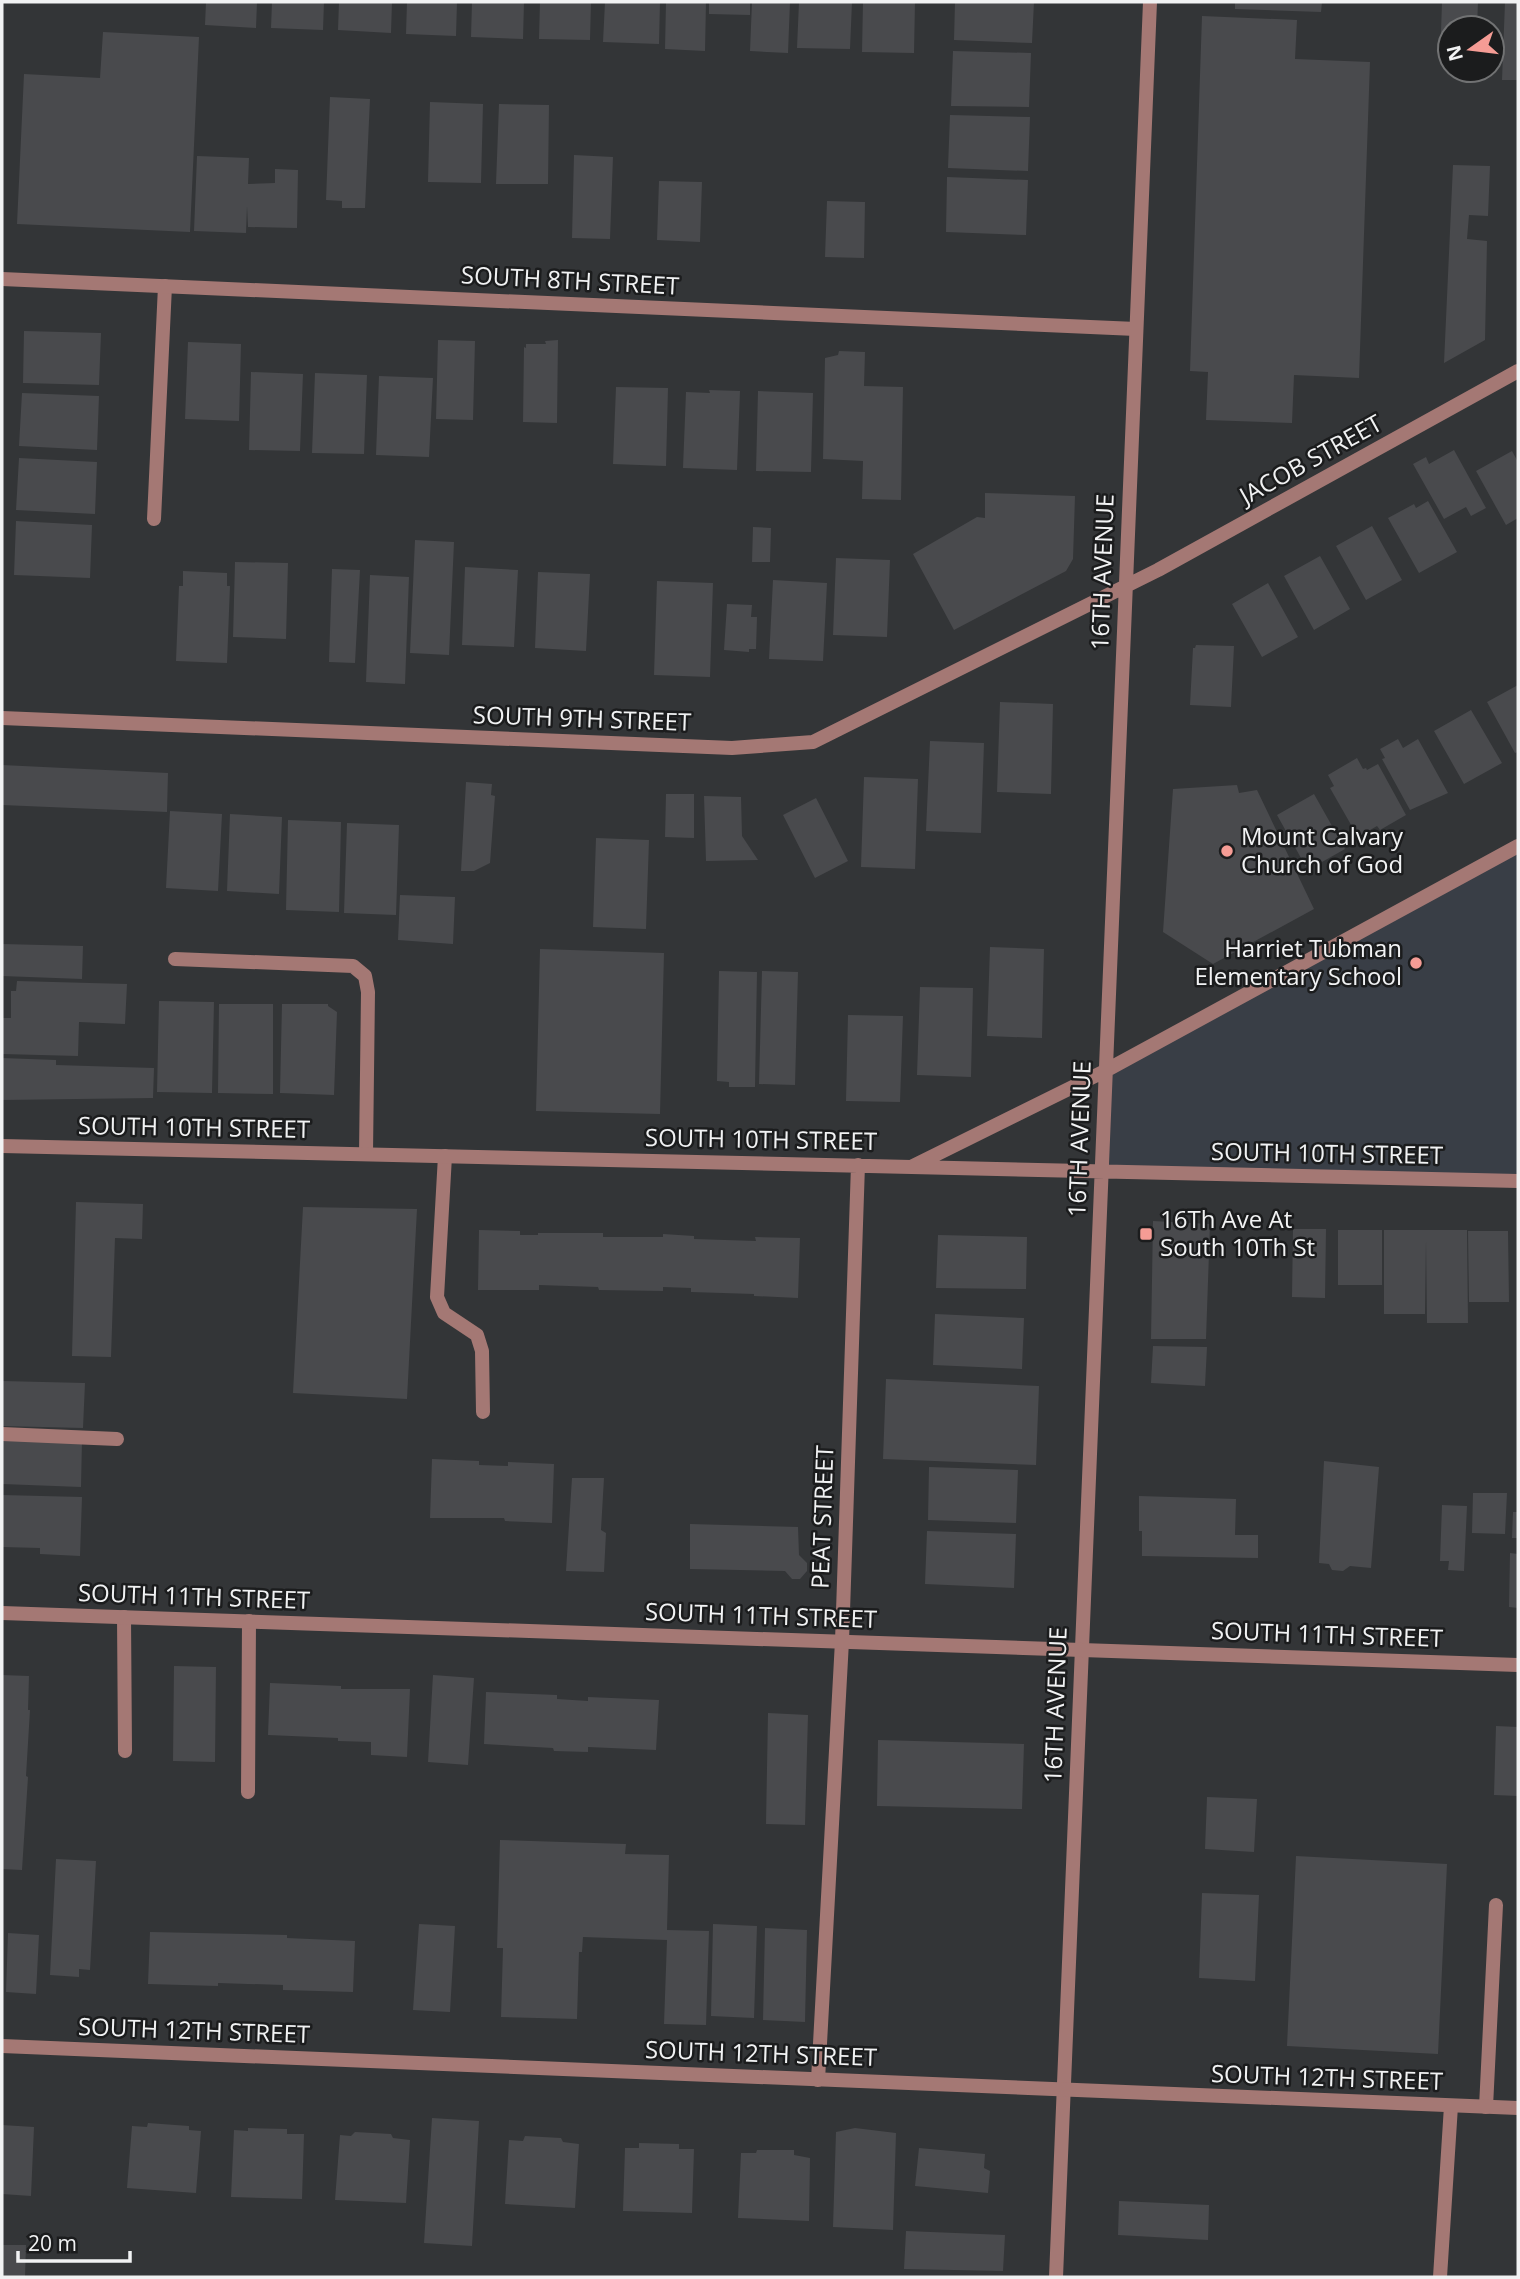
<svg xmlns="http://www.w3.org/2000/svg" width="1520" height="2279" font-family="'Open Sans',sans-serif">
<rect width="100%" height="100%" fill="#333537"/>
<!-- built -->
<path fill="#393e46" d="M 1518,851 L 1518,1176 L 1106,1166 L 1110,1074 Z"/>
<!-- building -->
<path fill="#494a4d" d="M 206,2 L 257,2 L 256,28 L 205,25 Z
M 272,2 L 324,2 L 323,30 L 271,28 Z
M 339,2 L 392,2 L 391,33 L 338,30 Z
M 407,2 L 457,2 L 456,36 L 406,34 Z
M 472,2 L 524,2 L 523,39 L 471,37 Z
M 540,2 L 591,2 L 590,40 L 539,39 Z
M 605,2 L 660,2 L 659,44 L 603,42 Z
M 666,2 L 706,2 L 705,51 L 665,49 Z
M 709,2 L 750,2 L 750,15 L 709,14 Z
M 752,2 L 790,2 L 788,53 L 750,51 Z
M 799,2 L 852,2 L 850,49 L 797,48 Z
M 863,2 L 915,2 L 914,53 L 862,52 Z
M 955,2 L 1034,2 L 1032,43 L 954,40 Z
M 1235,2 L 1322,2 L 1321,12 L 1235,9 Z
M 1442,2 L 1478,2 L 1477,28 L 1450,28 L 1450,62 L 1440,62 Z
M 1505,2 L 1518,2 L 1518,80 L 1502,80 Z
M 1202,16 L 1297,20 L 1295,59 L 1370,62 L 1359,378 L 1294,375 L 1292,423 L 1206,420 L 1208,372 L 1190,371 Z
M 103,32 L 199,37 L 190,232 L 17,224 L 24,74 L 100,78 Z
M 953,51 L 1031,53 L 1029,107 L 951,106 Z
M 330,97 L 370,99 L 365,208 L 342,208 L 342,201 L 326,200 Z
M 430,102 L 483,104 L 481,183 L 428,182 Z
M 499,104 L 549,105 L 548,184 L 496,184 Z
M 950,115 L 1030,117 L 1028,171 L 948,168 Z
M 574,155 L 613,157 L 610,239 L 572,238 Z
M 197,156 L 249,158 L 248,184 L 275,183 L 275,169 L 298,170 L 297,228 L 248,227 L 247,206 L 246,233 L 194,231 Z
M 1453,165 L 1490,166 L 1488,216 L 1469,215 L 1467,239 L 1487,241 L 1485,340 L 1444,363 Z
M 947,177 L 1028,180 L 1026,235 L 946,232 Z
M 659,181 L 702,182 L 700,242 L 657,240 Z
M 827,201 L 865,202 L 864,258 L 825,257 Z
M 24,331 L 101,333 L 99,385 L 23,383 Z
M 438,340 L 475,341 L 473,420 L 436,419 Z
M 558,340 L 557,423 L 523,422 L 524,347 L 526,348 L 526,344 L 546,344 L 545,341 Z
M 188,342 L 241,344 L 239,421 L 185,419 Z
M 839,351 L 865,352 L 864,386 L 903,387 L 901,500 L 862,499 L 863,461 L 823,459 L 825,358 L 838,355 Z
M 251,372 L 303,374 L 300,451 L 249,450 Z
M 315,373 L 367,375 L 364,454 L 312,453 Z
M 379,376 L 433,378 L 429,457 L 376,455 Z
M 616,387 L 668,388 L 666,466 L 613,464 Z
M 709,390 L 740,391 L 737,470 L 683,468 L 686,392 L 710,393 Z
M 758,391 L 813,393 L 811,472 L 756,471 Z
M 22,393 L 99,396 L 97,450 L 19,446 Z
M 1454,450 L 1486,508 L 1471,516 L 1466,507 L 1444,519 L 1413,464 L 1426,457 L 1429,464 Z
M 1512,451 L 1518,462 L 1518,518 L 1506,525 L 1476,471 Z
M 19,458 L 97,462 L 95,514 L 16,510 Z
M 985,493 L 1075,496 L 1073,559 L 1066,571 L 954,630 L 913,554 L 977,517 L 985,518 Z
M 1428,501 L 1457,552 L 1419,573 L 1388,518 L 1414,504 L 1416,508 Z
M 16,521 L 92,525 L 90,578 L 14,575 Z
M 1372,526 L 1402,580 L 1366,600 L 1336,546 Z
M 753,527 L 771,528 L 770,562 L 752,562 Z
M 415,540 L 454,542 L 449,655 L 410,653 Z
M 1320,556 L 1350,609 L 1314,630 L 1284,576 Z
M 836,558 L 890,560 L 887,637 L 833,635 Z
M 235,562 L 288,563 L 286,639 L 233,637 Z
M 465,567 L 518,570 L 514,647 L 462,645 Z
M 332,569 L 360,570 L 355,663 L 329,662 Z
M 183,571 L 227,573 L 227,586 L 230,586 L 227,663 L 176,661 L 179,586 L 183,586 Z
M 538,572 L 590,574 L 586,651 L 535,648 Z
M 370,575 L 409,577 L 405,684 L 366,682 Z
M 773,580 L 827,583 L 823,661 L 769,659 Z
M 657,581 L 713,583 L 710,677 L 654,675 Z
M 1268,583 L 1298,637 L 1262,657 L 1232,604 Z
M 727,604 L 752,605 L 751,617 L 757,617 L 756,649 L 749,649 L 749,652 L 724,650 Z
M 1196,645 L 1234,646 L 1231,707 L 1190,705 L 1193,648 L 1195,648 Z
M 1518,685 L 1518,752 L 1515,753 L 1487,702 Z
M 1000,702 L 1053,704 L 1051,794 L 997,792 Z
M 1471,710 L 1502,763 L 1464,784 L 1434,731 Z
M 1398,739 L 1403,748 L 1418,739 L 1448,793 L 1410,810 L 1382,759 L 1385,758 L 1380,749 Z
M 930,741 L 984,743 L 981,833 L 926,831 Z
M 1357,758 L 1363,769 L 1366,768 L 1367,770 L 1378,764 L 1406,815 L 1380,830 L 1377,826 L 1358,837 L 1330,788 L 1334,786 L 1328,775 Z
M 2,765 L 168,773 L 167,812 L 2,805 Z
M 864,777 L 918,779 L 915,869 L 861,867 Z
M 466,782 L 492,784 L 491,795 L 495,796 L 490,863 L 474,871 L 461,871 Z
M 1237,785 L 1239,793 L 1257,790 L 1314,909 L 1213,964 L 1163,932 L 1173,789 Z
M 666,794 L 694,794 L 694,838 L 665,837 Z
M 1314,794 L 1345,849 L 1322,862 L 1320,859 L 1306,867 L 1277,815 Z
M 704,796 L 741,797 L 742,836 L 758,860 L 706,861 Z
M 816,798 L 848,861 L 815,878 L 783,815 Z
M 170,811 L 222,814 L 218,891 L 166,888 Z
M 230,814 L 282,817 L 279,894 L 227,891 Z
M 288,820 L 341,822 L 339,912 L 286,910 Z
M 347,823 L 399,825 L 396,915 L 344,913 Z
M 596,838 L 649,840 L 646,929 L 593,927 Z
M 400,895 L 455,897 L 453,944 L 398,940 Z
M 2,944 L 83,946 L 82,979 L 2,976 Z
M 990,947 L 1044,949 L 1042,1038 L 987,1036 Z
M 540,949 L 664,953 L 660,1114 L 536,1111 Z
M 719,971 L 757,972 L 755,1087 L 729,1087 L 729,1082 L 717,1081 Z
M 762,971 L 798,972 L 795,1085 L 759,1084 Z
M 17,981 L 127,984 L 125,1024 L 79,1022 L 78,1056 L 2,1054 L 2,1018 L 11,1018 L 11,991 L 16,991 Z
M 920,987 L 973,988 L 971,1077 L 917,1075 Z
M 159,1001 L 214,1002 L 212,1093 L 157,1092 Z
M 219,1004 L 273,1004 L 273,1094 L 218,1093 Z
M 282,1004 L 328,1004 L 328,1006 L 337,1012 L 334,1095 L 280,1093 Z
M 848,1015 L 903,1016 L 900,1102 L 846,1101 Z
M 2,1058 L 56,1060 L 56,1065 L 154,1068 L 153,1098 L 2,1100 Z
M 76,1202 L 143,1204 L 142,1239 L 115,1238 L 111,1357 L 72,1356 Z
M 303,1207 L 417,1209 L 407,1399 L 293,1393 Z
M 1153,1221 L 1210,1224 L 1206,1339 L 1151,1339 Z
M 1293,1229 L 1326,1229 L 1325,1298 L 1292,1297 Z
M 479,1230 L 520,1231 L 520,1235 L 538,1235 L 538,1233 L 603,1233 L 603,1237 L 663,1237 L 663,1234 L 694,1236 L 694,1239 L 756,1241 L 755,1237 L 800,1238 L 798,1298 L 754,1296 L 754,1294 L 691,1292 L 691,1288 L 663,1287 L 663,1291 L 599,1290 L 598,1287 L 539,1285 L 539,1290 L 478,1290 Z
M 1338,1230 L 1382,1230 L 1382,1285 L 1338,1285 Z
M 1384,1230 L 1467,1230 L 1468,1323 L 1427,1323 L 1426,1241 L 1425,1314 L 1384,1314 Z
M 1468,1231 L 1508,1231 L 1509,1302 L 1469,1302 Z
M 938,1235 L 1027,1237 L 1026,1289 L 936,1288 Z
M 935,1314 L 1024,1318 L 1022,1369 L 933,1365 Z
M 1153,1346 L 1207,1347 L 1205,1386 L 1151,1383 Z
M 886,1379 L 1039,1386 L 1036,1465 L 883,1459 Z
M 2,1381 L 85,1383 L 83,1428 L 2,1426 Z
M 2,1437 L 82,1440 L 81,1487 L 2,1484 Z
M 432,1459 L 479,1461 L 479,1465 L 508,1466 L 508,1462 L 554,1464 L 552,1523 L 505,1521 L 504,1518 L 430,1518 Z
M 1324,1461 L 1379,1467 L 1371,1568 L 1350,1566 L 1343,1571 L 1332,1570 L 1329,1564 L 1319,1563 Z
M 929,1467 L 1018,1470 L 1016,1523 L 928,1520 Z
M 572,1478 L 604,1478 L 601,1530 L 606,1533 L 604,1572 L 566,1571 Z
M 1473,1493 L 1507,1493 L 1505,1534 L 1472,1533 Z
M 2,1495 L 82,1497 L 80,1556 L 40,1554 L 40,1548 L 2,1547 Z
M 1139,1496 L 1236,1499 L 1235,1535 L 1258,1535 L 1258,1558 L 1142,1556 L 1142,1531 L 1139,1531 Z
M 1442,1505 L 1467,1506 L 1464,1571 L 1448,1570 L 1449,1561 L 1440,1561 Z
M 1513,1512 L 1518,1512 L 1518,1538 L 1512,1538 Z
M 690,1524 L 798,1527 L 799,1555 L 807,1563 L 807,1571 L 800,1579 L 792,1579 L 785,1571 L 690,1569 Z
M 927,1531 L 1016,1534 L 1014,1588 L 925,1584 Z
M 1510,1553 L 1518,1554 L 1518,1608 L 1509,1607 Z
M 174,1666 L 216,1667 L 215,1762 L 173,1761 Z
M 2,1675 L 29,1676 L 28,1710 L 30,1710 L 26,1776 L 28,1777 L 22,1870 L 2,1869 Z
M 433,1675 L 474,1678 L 468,1765 L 428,1762 Z
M 270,1683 L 341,1686 L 341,1689 L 410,1689 L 407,1757 L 371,1755 L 371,1742 L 338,1741 L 338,1738 L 268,1735 Z
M 486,1692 L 557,1695 L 557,1699 L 588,1701 L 588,1697 L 659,1700 L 656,1750 L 588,1747 L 588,1752 L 554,1751 L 553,1748 L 484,1744 Z
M 768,1713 L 808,1715 L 805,1825 L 766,1824 Z
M 1496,1726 L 1518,1727 L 1518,1796 L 1494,1795 Z
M 878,1740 L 1024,1744 L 1022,1809 L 877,1806 Z
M 1207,1797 L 1257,1799 L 1254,1852 L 1205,1849 Z
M 500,1840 L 626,1844 L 625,1854 L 669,1855 L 667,1930 L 709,1931 L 706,2025 L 664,2024 L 667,1940 L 583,1937 L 582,1952 L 579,1952 L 577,2019 L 501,2017 L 503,1948 L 497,1948 Z
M 1296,1856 L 1447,1864 L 1438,2054 L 1287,2046 Z
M 56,1859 L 96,1861 L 90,1970 L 79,1969 L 79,1977 L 50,1975 Z
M 1202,1893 L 1259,1895 L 1255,1981 L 1199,1978 Z
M 419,1924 L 455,1926 L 450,2012 L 413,2010 Z
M 713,1924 L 757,1926 L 754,2018 L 711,2016 Z
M 765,1928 L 807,1930 L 805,2022 L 763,2020 Z
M 150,1932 L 287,1935 L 287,1938 L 355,1941 L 353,1992 L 283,1990 L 283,1985 L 218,1983 L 218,1986 L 148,1984 Z
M 8,1933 L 39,1935 L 36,1994 L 6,1992 Z
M 432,2118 L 479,2121 L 472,2246 L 424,2243 Z
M 148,2123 L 189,2126 L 189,2130 L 201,2131 L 196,2193 L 127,2188 L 132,2126 L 147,2127 Z
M 2,2125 L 34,2127 L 31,2196 L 2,2194 Z
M 248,2128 L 287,2129 L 287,2134 L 304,2134 L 302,2199 L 231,2197 L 234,2130 L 248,2131 Z
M 855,2128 L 896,2133 L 893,2230 L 833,2227 L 836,2132 Z
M 355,2132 L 391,2134 L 393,2138 L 410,2140 L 406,2203 L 335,2200 L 340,2135 L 351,2136 Z
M 525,2136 L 561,2138 L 563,2142 L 579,2144 L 575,2208 L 505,2204 L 509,2140 L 523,2141 Z
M 639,2143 L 679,2144 L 679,2149 L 694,2149 L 692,2213 L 623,2211 L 625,2148 L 639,2148 Z
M 919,2148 L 985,2154 L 984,2168 L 990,2171 L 988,2193 L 915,2186 Z
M 757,2150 L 794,2150 L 794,2155 L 810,2158 L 809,2221 L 738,2218 L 741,2153 L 756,2153 Z
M 1119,2201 L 1209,2205 L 1208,2240 L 1118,2235 Z
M 906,2231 L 1005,2235 L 1003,2271 L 904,2269 Z
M 2,2245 L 26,2245 L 25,2277 L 2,2277 Z"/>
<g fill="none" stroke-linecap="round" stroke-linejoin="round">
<!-- service -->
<path stroke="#a47874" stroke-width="14" d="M 154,519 L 165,286
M 175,959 L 353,966 L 365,976 L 368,992 L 366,1154
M 445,1156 L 437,1297 L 444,1313 L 477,1335 L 482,1351 L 483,1412
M 2,1434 L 117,1439
M 124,1617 L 125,1751
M 248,1792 L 249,1621
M 1486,2107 L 1496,1905"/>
<!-- minor -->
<path stroke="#a47874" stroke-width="14" d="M 2,279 L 1136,329
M 2,718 L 732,748 L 813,742 L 1158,570 L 1518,371
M 2,1146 L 1518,1181
M 913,1166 L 1105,1071 L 1518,846
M 818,2080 L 842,1641 L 858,1165
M 1056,2277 L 1150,2
M 1440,2277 L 1451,2106"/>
<!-- tertiary -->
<path stroke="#a47874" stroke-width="14" d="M 2,1613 L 1518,1665
M 2,2046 L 1518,2108"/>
</g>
<!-- markers -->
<g fill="#f59c95" stroke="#1b1c1d" stroke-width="2.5">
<circle cx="1227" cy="851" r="7"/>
<circle cx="1416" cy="963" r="7"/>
<rect x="1139" y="1227" width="14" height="14" rx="3.5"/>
</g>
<g text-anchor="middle" stroke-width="5" stroke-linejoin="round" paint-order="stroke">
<!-- street labels -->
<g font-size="24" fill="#f1f2f3" stroke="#1b1c1d">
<text transform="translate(570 281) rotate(3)" y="8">SOUTH 8TH STREET</text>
<text transform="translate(1311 460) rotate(-29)" y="8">JACOB STREET</text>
<text transform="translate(1103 572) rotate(-88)" y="8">16TH AVENUE</text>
<text transform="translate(582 719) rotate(2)" y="8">SOUTH 9TH STREET</text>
<text transform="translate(194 1128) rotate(1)" y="8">SOUTH 10TH STREET</text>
<text transform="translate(1080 1139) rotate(-88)" y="8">16TH AVENUE</text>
<text transform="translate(761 1140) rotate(1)" y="8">SOUTH 10TH STREET</text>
<text transform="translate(1327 1154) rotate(1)" y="8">SOUTH 10TH STREET</text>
<text transform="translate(823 1517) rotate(-88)" y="8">PEAT STREET</text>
<text transform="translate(194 1597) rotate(2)" y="8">SOUTH 11TH STREET</text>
<text transform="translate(761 1616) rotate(2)" y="8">SOUTH 11TH STREET</text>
<text transform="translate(1327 1635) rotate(2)" y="8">SOUTH 11TH STREET</text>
<text transform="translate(1056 1705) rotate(-88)" y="8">16TH AVENUE</text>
<text transform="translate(194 2031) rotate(2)" y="8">SOUTH 12TH STREET</text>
<text transform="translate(761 2054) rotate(2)" y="8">SOUTH 12TH STREET</text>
<text transform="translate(1327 2078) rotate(2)" y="8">SOUTH 12TH STREET</text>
</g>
<!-- poi labels -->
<g font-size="24" fill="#f1f2f3" stroke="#1b1c1d" text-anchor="start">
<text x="1241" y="845">Mount Calvary<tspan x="1241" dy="28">Church of God</tspan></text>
<text x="1402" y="957" text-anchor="end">Harriet Tubman<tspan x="1402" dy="28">Elementary School</tspan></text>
<text x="1160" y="1228">16Th Ave At<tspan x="1160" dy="28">South 10Th St</tspan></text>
</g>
</g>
<!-- border -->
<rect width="1520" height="2279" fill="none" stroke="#f1f2f3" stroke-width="7"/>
<!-- north arrow -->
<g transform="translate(1471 49) rotate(256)"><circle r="33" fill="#1b1c1d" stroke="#717273" stroke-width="2"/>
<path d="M0-5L12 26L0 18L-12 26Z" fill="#f59c95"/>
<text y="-10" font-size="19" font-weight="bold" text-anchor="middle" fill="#f1f2f3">N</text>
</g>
<!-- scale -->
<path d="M18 2251v10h112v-10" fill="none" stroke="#f1f2f3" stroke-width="3.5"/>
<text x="28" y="2251" font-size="21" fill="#f1f2f3" stroke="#1b1c1d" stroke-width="5" paint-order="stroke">20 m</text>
</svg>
